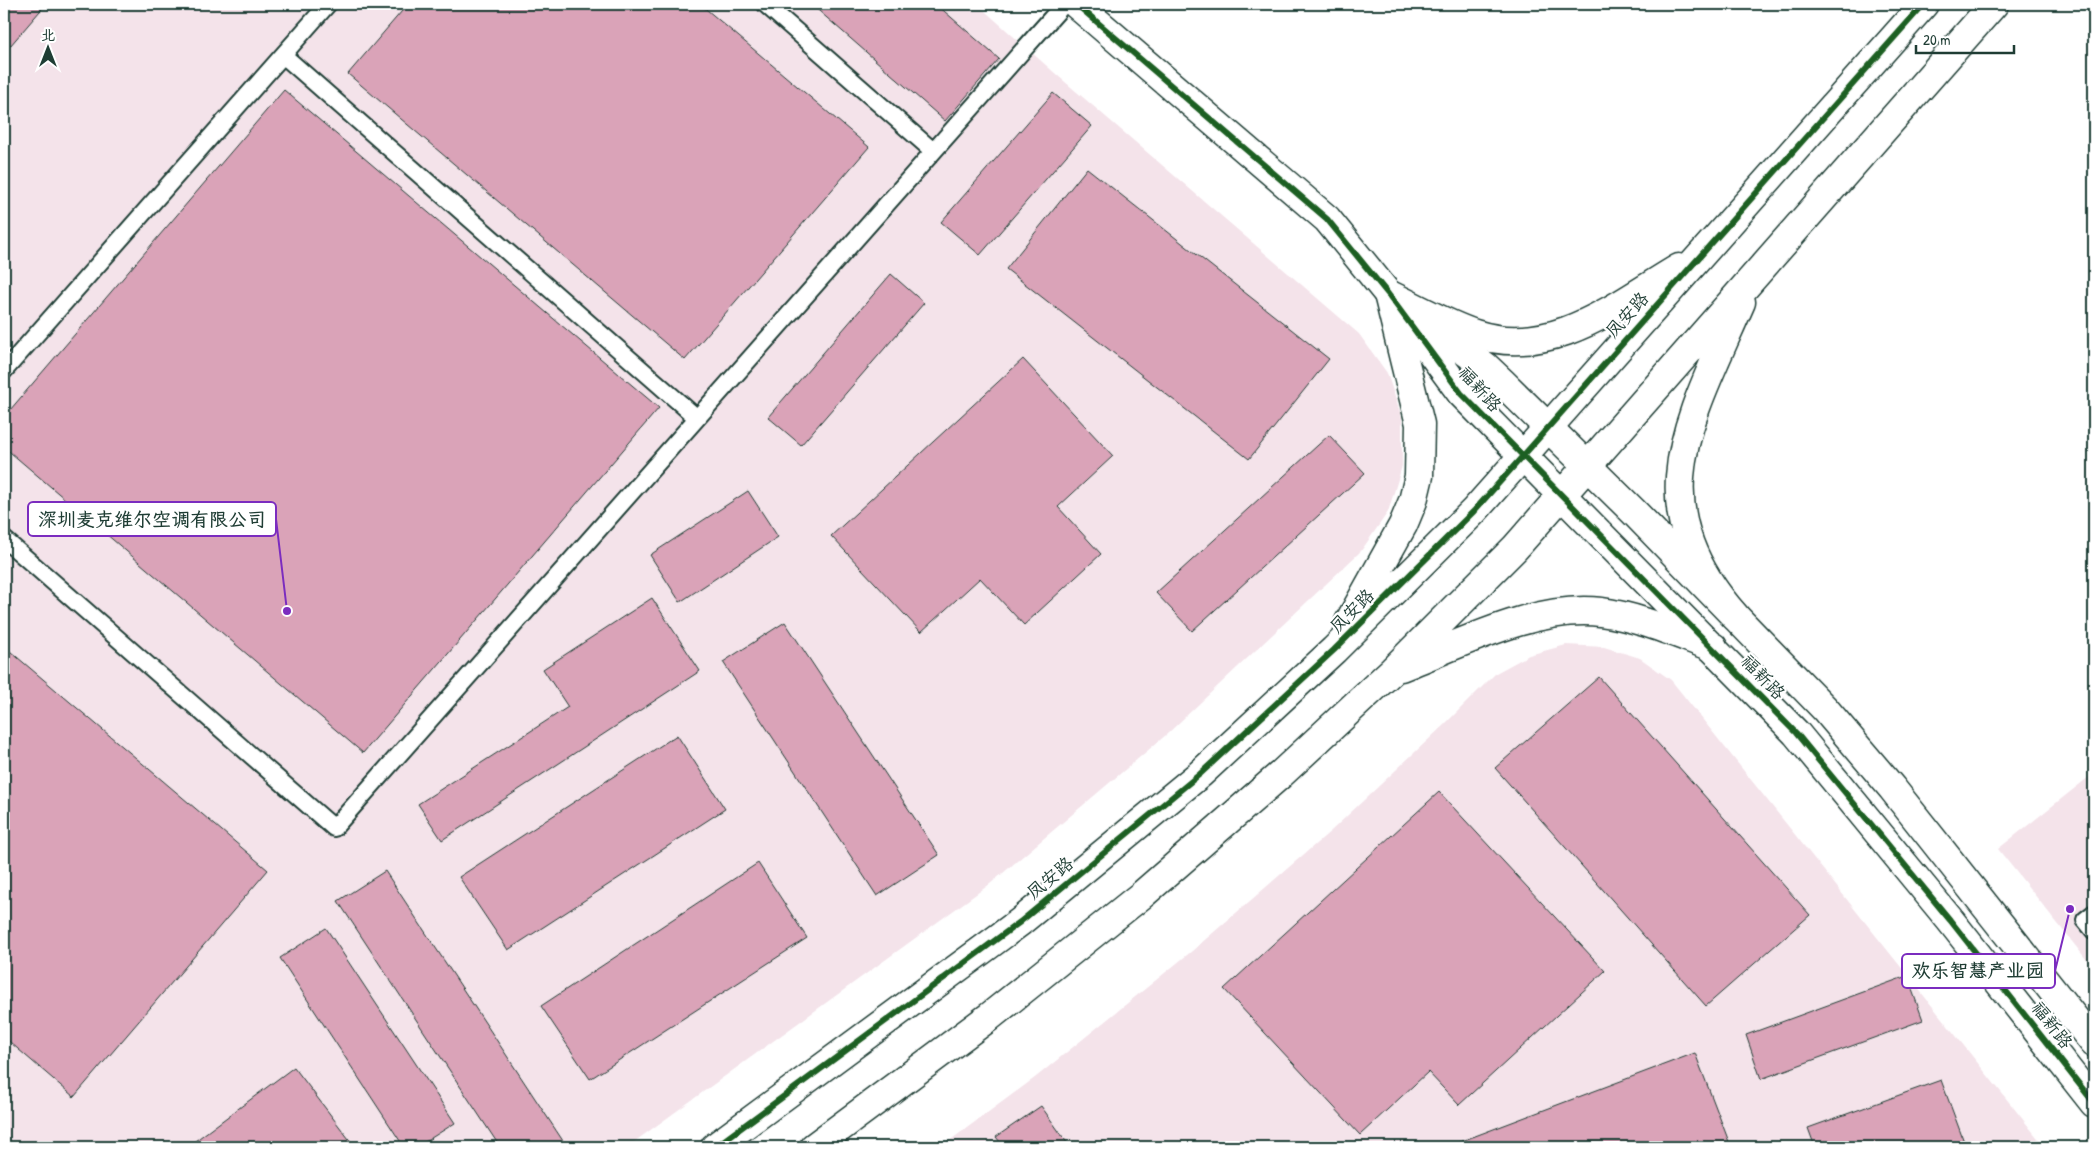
<svg xmlns="http://www.w3.org/2000/svg" width="2098" height="1151" font-family="'Patrick Hand','LXGW WenKai TC',sans-serif">
<rect width="100%" height="100%" fill="#fff"/>
<filter id="ink" filterUnits="userSpaceOnUse"><feTurbulence type="fractalNoise" baseFrequency=".02" numOctaves="2"/><feDisplacementMap in="SourceGraphic" scale="10" xChannelSelector="R" yChannelSelector="G"/><feConvolveMatrix kernelMatrix="1 2 1 2 8 2 1 2 1" color-interpolation-filters="sRGB"/></filter>
<g filter="url(#ink)">
<!-- built -->
<path fill="#f4e3ea" d="M 4,4 L 977,4 L 1057,75 L 1359,334 L 1387,373 L 1402,418 L 1402,466 L 1388,512 L 1361,551 L 1166,735 L 990,884 L 627,1147 L 4,1147 Z
M 1566,645 L 1604,647 L 1640,658 L 1671,680 L 2045,1147 L 941,1147 L 1036,1077 L 1192,951 L 1332,830 L 1445,724 L 1496,673 L 1529,655 Z
M 2094,773 L 2094,969 L 1998,849 Z"/>
<!-- building -->
<path fill="#daa3b8" stroke="#1f3d34" d="M 4,4 L 46,4 L 4,53 Z
M 408,4 L 700,4 L 869,147 L 685,360 L 348,74 Z
M 811,4 L 936,4 L 999,59 L 945,121 Z
M 284,90 L 659,408 L 363,753 L 4,447 L 4,417 Z
M 1053,93 L 1092,126 L 980,255 L 941,222 Z
M 1087,168 L 1329,359 L 1249,459 L 1006,269 Z
M 891,274 L 924,303 L 801,445 L 768,417 Z
M 1023,359 L 1113,456 L 1058,507 L 1101,554 L 1024,625 L 980,578 L 921,632 L 831,536 Z
M 1329,435 L 1365,473 L 1192,631 L 1156,593 Z
M 748,491 L 778,537 L 680,602 L 650,555 Z
M 652,598 L 700,671 L 442,840 L 418,804 L 568,707 L 543,669 Z
M 785,622 L 939,855 L 877,896 L 723,662 Z
M 4,646 L 268,870 L 74,1097 L 4,1037 Z
M 1599,677 L 1810,915 L 1706,1006 L 1495,768 Z
M 677,735 L 725,809 L 508,950 L 459,877 Z
M 1439,792 L 1605,971 L 1459,1105 L 1428,1072 L 1360,1135 L 1224,989 Z
M 758,863 L 807,938 L 590,1079 L 541,1006 Z
M 385,871 L 567,1147 L 500,1147 L 338,901 Z
M 326,928 L 455,1123 L 417,1147 L 404,1147 L 280,958 Z
M 1907,976 L 1923,1020 L 1761,1079 L 1746,1035 Z
M 1695,1053 L 1731,1147 L 1446,1147 Z
M 294,1067 L 355,1147 L 187,1147 Z
M 1941,1080 L 1966,1147 L 1815,1147 L 1808,1128 Z
M 1041,1106 L 1070,1147 L 1004,1147 L 996,1137 Z"/>
<g fill="none" stroke-linecap="round" stroke-linejoin="round">
<defs>
<path id="service" d="M 765,4 L 933,151
M 283,55 L 697,418
M 4,371 L 328,4
M 4,539 L 334,828 L 1064,4
M 2094,913 L 2085,920 L 2094,931"/>
<path id="minor" d="M 1076,4 L 1327,219 L 1388,294 L 1461,393 L 1796,733 L 1950,920 L 2094,1103
M 1417,316 L 1485,366 L 1503,383 L 1633,511 L 1825,709 L 1892,788 L 2094,1043"/>
<path id="tertiary" d="M 1388,294 C 1416,307 1445,324 1475,334 C 1553,359 1616,305 1679,268
M 1735,616 C 1636,503 1690,420 1741,302
M 1349,622 L 1403,525 L 1413,501 L 1419,476 L 1420,424 L 1388,294
M 1401,667 C 1461,644 1536,604 1601,612 C 1639,617 1677,634 1713,647
M 715,1147 L 1020,922 L 1200,774 L 1334,650 L 1474,511 L 1924,4
M 814,1147 L 989,1017 L 1143,894 L 1280,775 L 1393,670 L 1515,548 L 1994,4"/>
</defs>
<!-- service casing -->
<use href="#service" stroke="#1f3d34" stroke-width="20"/>
<!-- minor casing -->
<use href="#minor" stroke="#1f3d34" stroke-width="31"/>
<!-- tertiary casing -->
<use href="#tertiary" stroke="#1f3d34" stroke-width="31"/>
<!-- service -->
<use href="#service" stroke="#fff" stroke-width="16"/>
<!-- minor -->
<use href="#minor" stroke="#fff" stroke-width="28"/>
<!-- tertiary -->
<use href="#tertiary" stroke="#fff" stroke-width="28"/>
<defs>
<path id="cycleway" d="M 1076,4 L 1327,219 L 1388,294 L 1461,393 L 1796,733 L 1950,920 L 2094,1103
M 715,1147 L 1020,922 L 1200,774 L 1334,650 L 1474,511 L 1924,4"/>
</defs>
<!-- cycleway casing -->
<use href="#cycleway" stroke="#fff" stroke-width="9"/>
<!-- cycleway -->
<use href="#cycleway" stroke="#1b5e20" stroke-width="6"/>
</g>
</g>
<g text-anchor="middle" stroke-width="4.5" stroke-linejoin="round" paint-order="stroke">
<!-- street labels -->
<g font-size="18" fill="#1f3d34" stroke="#fff">
<text transform="translate(1627 315) rotate(-48)" y="6">凤安路</text>
<text transform="translate(1480 389) rotate(48)" y="6">福新路</text>
<text transform="translate(1352 611) rotate(-45)" y="6">凤安路</text>
<text transform="translate(1763 677) rotate(46)" y="6">福新路</text>
<text transform="translate(1050 878) rotate(-40)" y="6">凤安路</text>
<text transform="translate(2052 1025) rotate(52)" y="6">福新路</text>
</g>
</g>
<!-- callouts -->
<path fill="none" stroke="#7b2cbf" stroke-width="2" d="M287 611L276 519M2070 909L2055 971"/>
<g fill="#7b2cbf" stroke="#fff" stroke-width="2">
<circle cx="287" cy="611" r="5"/>
<circle cx="2070" cy="909" r="5"/>
</g>
<g fill="#fff" stroke="#7b2cbf" stroke-width="2">
<rect x="28" y="502" width="248" height="34" rx="5"/>
<rect x="1902" y="954" width="153" height="34" rx="5"/>
</g>
<g font-size="19" text-anchor="middle" font-weight="bold" fill="#1f3d34">
<text x="152" y="526">深圳麦克维尔空调有限公司</text>
<text x="1978" y="977">欢乐智慧产业园</text>
</g>
<!-- margin -->
<rect width="2098" height="1151" fill="none" stroke="#fff" stroke-width="20"/>
<rect x="10" y="10" width="2078" height="1131" fill="none" stroke="#1f3d34" stroke-width="2" filter="url(#ink)"/>
<!-- north arrow -->
<g transform="translate(48 48)" stroke="#ffffff" stroke-width="4" paint-order="stroke">
<path d="M0-4L9 19L0 12L-9 19Z" fill="#1f3d34"/>
<text y="-8" font-size="14" font-weight="bold" text-anchor="middle" fill="#1f3d34">北</text>
</g>
<!-- scale -->
<path d="M1916 45v8h98v-8" fill="none" stroke="#1f3d34" stroke-width="2.5"/>
<text x="1923" y="45" font-size="15" fill="#1f3d34" stroke="#ffffff" stroke-width="4" paint-order="stroke">20 m</text>
</svg>
